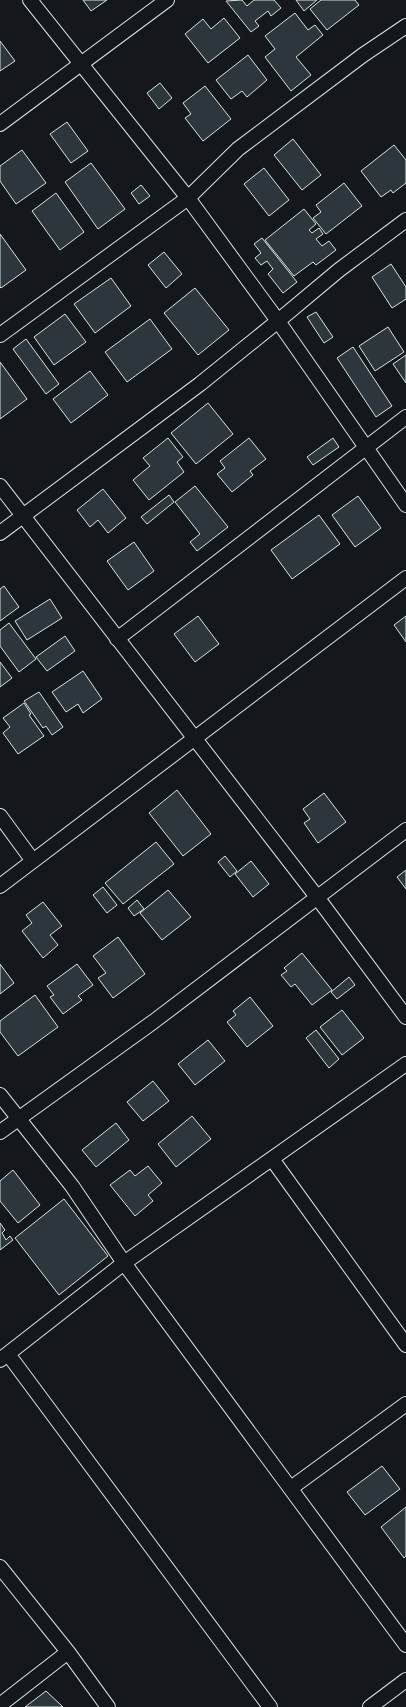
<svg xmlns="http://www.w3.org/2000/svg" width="406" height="1707" font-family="Lora,serif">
<rect width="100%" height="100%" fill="#14181c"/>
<!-- building -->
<path fill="#2c363c" stroke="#d8e6dc" d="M 83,0 L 107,0 L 91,11 Z
M 242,0 L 247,6 L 254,0 L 274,0 L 281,8 L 271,16 L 268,11 L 255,21 L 259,26 L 251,32 L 226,1 Z
M 296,0 L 317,0 L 304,11 Z
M 321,0 L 355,0 L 359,5 L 327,30 L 310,9 Z
M 295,13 L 308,30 L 315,25 L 323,35 L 296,57 L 311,75 L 291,91 L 265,57 L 275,49 L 265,36 Z
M 224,18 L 240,38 L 208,63 L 185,34 L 203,19 L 211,29 Z
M 0,41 L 15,61 L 0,71 Z
M 248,55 L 267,80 L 247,97 L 242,91 L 231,99 L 216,80 Z
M 160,83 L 172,98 L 159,109 L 147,93 Z
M 205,86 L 231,119 L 203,141 L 185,118 L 191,114 L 183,103 Z
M 67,122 L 88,151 L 71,163 L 50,134 Z
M 293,139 L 321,175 L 302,190 L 274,155 Z
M 394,145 L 406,160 L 406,183 L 393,193 L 391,190 L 381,197 L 361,171 Z
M 22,150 L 46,183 L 16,204 L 0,181 L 0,166 Z
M 91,163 L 125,209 L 98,229 L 65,182 Z
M 264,168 L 289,200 L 269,216 L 244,184 Z
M 344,183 L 362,206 L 326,234 L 313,218 L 321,212 L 316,205 Z
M 141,185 L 150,196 L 139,204 L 131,193 Z
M 56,193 L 84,232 L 60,250 L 32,211 Z
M 304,209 L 316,224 L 309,230 L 312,233 L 319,228 L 323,234 L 316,239 L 322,246 L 329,241 L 336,250 L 316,265 L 313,262 L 294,276 L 265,240 Z
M 0,234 L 26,270 L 1,288 L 0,287 Z
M 262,238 L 297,282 L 283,293 L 268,274 L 273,269 L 267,261 L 261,265 L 255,258 L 261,253 L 254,244 Z
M 164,252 L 182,274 L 166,288 L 148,265 Z
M 391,264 L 406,287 L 406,299 L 392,308 L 372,277 Z
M 111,278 L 131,306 L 95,333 L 74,304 Z
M 195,288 L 229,330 L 198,355 L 164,313 Z
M 316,312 L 333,337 L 324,343 L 307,317 Z
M 65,314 L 86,342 L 54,365 L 34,337 Z
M 150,319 L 172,349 L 127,382 L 105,352 Z
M 388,327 L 404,352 L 375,371 L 359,346 Z
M 26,339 L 59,384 L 46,394 L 13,349 Z
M 353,347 L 392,406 L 376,417 L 337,358 Z
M 406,355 L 406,383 L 393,364 Z
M 0,362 L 27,399 L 0,419 Z
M 90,371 L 108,395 L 71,423 L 53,399 Z
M 208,403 L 233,434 L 196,464 L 171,433 Z
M 168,438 L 183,457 L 177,462 L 184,472 L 149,500 L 133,480 L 150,466 L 143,458 Z
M 249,438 L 266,459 L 250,471 L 253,475 L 232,492 L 217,474 L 225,468 L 220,461 Z
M 333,438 L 339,447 L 313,465 L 307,457 Z
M 195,486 L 228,527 L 197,551 L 190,542 L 200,534 L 175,502 Z
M 103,489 L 126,518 L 108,533 L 98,520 L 90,527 L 77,510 Z
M 169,495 L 174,502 L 147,524 L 141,517 Z
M 358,496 L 381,528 L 355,547 L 332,515 Z
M 319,515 L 340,544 L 292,579 L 271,550 Z
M 134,542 L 154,571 L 128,590 L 107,561 Z
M 4,586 L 19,607 L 0,621 L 0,589 Z
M 50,599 L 62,618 L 27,640 L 15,621 Z
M 198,616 L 219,644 L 195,662 L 174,634 Z
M 406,616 L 406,642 L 394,625 Z
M 9,623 L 36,659 L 19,672 L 0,646 L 0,630 Z
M 65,636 L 75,651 L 47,671 L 36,657 Z
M 0,662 L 12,678 L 0,687 Z
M 83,671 L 102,699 L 83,713 L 78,704 L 66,712 L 52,692 Z
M 39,692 L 63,727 L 52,735 L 46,726 L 43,728 L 24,701 Z
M 24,703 L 31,714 L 29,715 L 44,736 L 18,754 L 3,733 L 10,727 L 3,718 Z
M 177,790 L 211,834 L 183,856 L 149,813 Z
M 324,793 L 346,822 L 318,843 L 304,823 L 310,819 L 303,809 Z
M 156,842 L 174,864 L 123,904 L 105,883 Z
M 225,856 L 237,871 L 230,877 L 218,862 Z
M 251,861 L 269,884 L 253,897 L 235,874 Z
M 406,870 L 406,889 L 397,877 Z
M 103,887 L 117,905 L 107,913 L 93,895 Z
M 168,890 L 191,917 L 162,940 L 140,913 Z
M 137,900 L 144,909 L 134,916 L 128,908 Z
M 43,902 L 62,926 L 50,935 L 58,945 L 43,958 L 22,931 L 32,923 L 26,915 Z
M 118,937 L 145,974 L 113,998 L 98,978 L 106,973 L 93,956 Z
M 302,953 L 332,990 L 312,1005 L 295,984 L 291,987 L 281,975 L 287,971 L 284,968 Z
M 0,964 L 14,983 L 0,994 Z
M 77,964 L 93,985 L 78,996 L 82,1000 L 63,1014 L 50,997 L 54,995 L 47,986 Z
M 349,977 L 355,985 L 337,999 L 331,992 Z
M 35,995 L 58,1027 L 18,1056 L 0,1032 L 0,1021 Z
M 250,997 L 273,1026 L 247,1047 L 227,1022 L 236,1015 L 233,1011 Z
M 342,1010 L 364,1038 L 342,1055 L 320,1027 Z
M 316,1030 L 339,1059 L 329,1068 L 306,1038 Z
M 208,1040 L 225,1061 L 195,1085 L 178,1064 Z
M 153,1081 L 169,1101 L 143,1121 L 127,1102 Z
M 192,1116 L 211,1139 L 176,1167 L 158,1144 Z
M 116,1123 L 129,1140 L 96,1167 L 82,1150 Z
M 148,1166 L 162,1183 L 148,1195 L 153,1201 L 135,1216 L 110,1185 L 130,1170 L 135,1176 Z
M 13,1170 L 40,1205 L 18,1223 L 0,1201 L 0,1181 Z
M 64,1199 L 108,1256 L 59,1295 L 15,1238 Z
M 0,1223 L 5,1230 L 2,1233 L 6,1240 L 10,1236 L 13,1240 L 0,1250 Z
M 382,1466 L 400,1489 L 365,1515 L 347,1492 Z
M 406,1507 L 406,1556 L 404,1558 L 381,1527 Z
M 46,1691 L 63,1707 L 25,1707 Z"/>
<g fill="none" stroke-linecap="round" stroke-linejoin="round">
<defs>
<path id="street" d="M 30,0 L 188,198 L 278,321 L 406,505
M 0,124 L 167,0
M 0,335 L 188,198 L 238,149 L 363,55 L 406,26
M 0,486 L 317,897 L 406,1017
M 0,533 L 200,384 L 278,321 L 339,270 L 406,220
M 117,639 L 406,417
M 0,816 L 33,861
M 0,886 L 406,578
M 0,1095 L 72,1186 L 124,1263 L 406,1645
M 0,1132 L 153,1022 L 406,830
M 272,1159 L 406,1345
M 8,1354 L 270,1707
M 0,1360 L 124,1263 L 406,1064
M 291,1488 L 406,1404
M 0,1567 L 68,1652 L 108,1707
M 0,1705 L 68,1652
M 370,1707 L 406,1680"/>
</defs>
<!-- street casing -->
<use href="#street" stroke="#d8e6dc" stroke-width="16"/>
<!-- street -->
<use href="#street" stroke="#14181c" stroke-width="14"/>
</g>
</svg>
